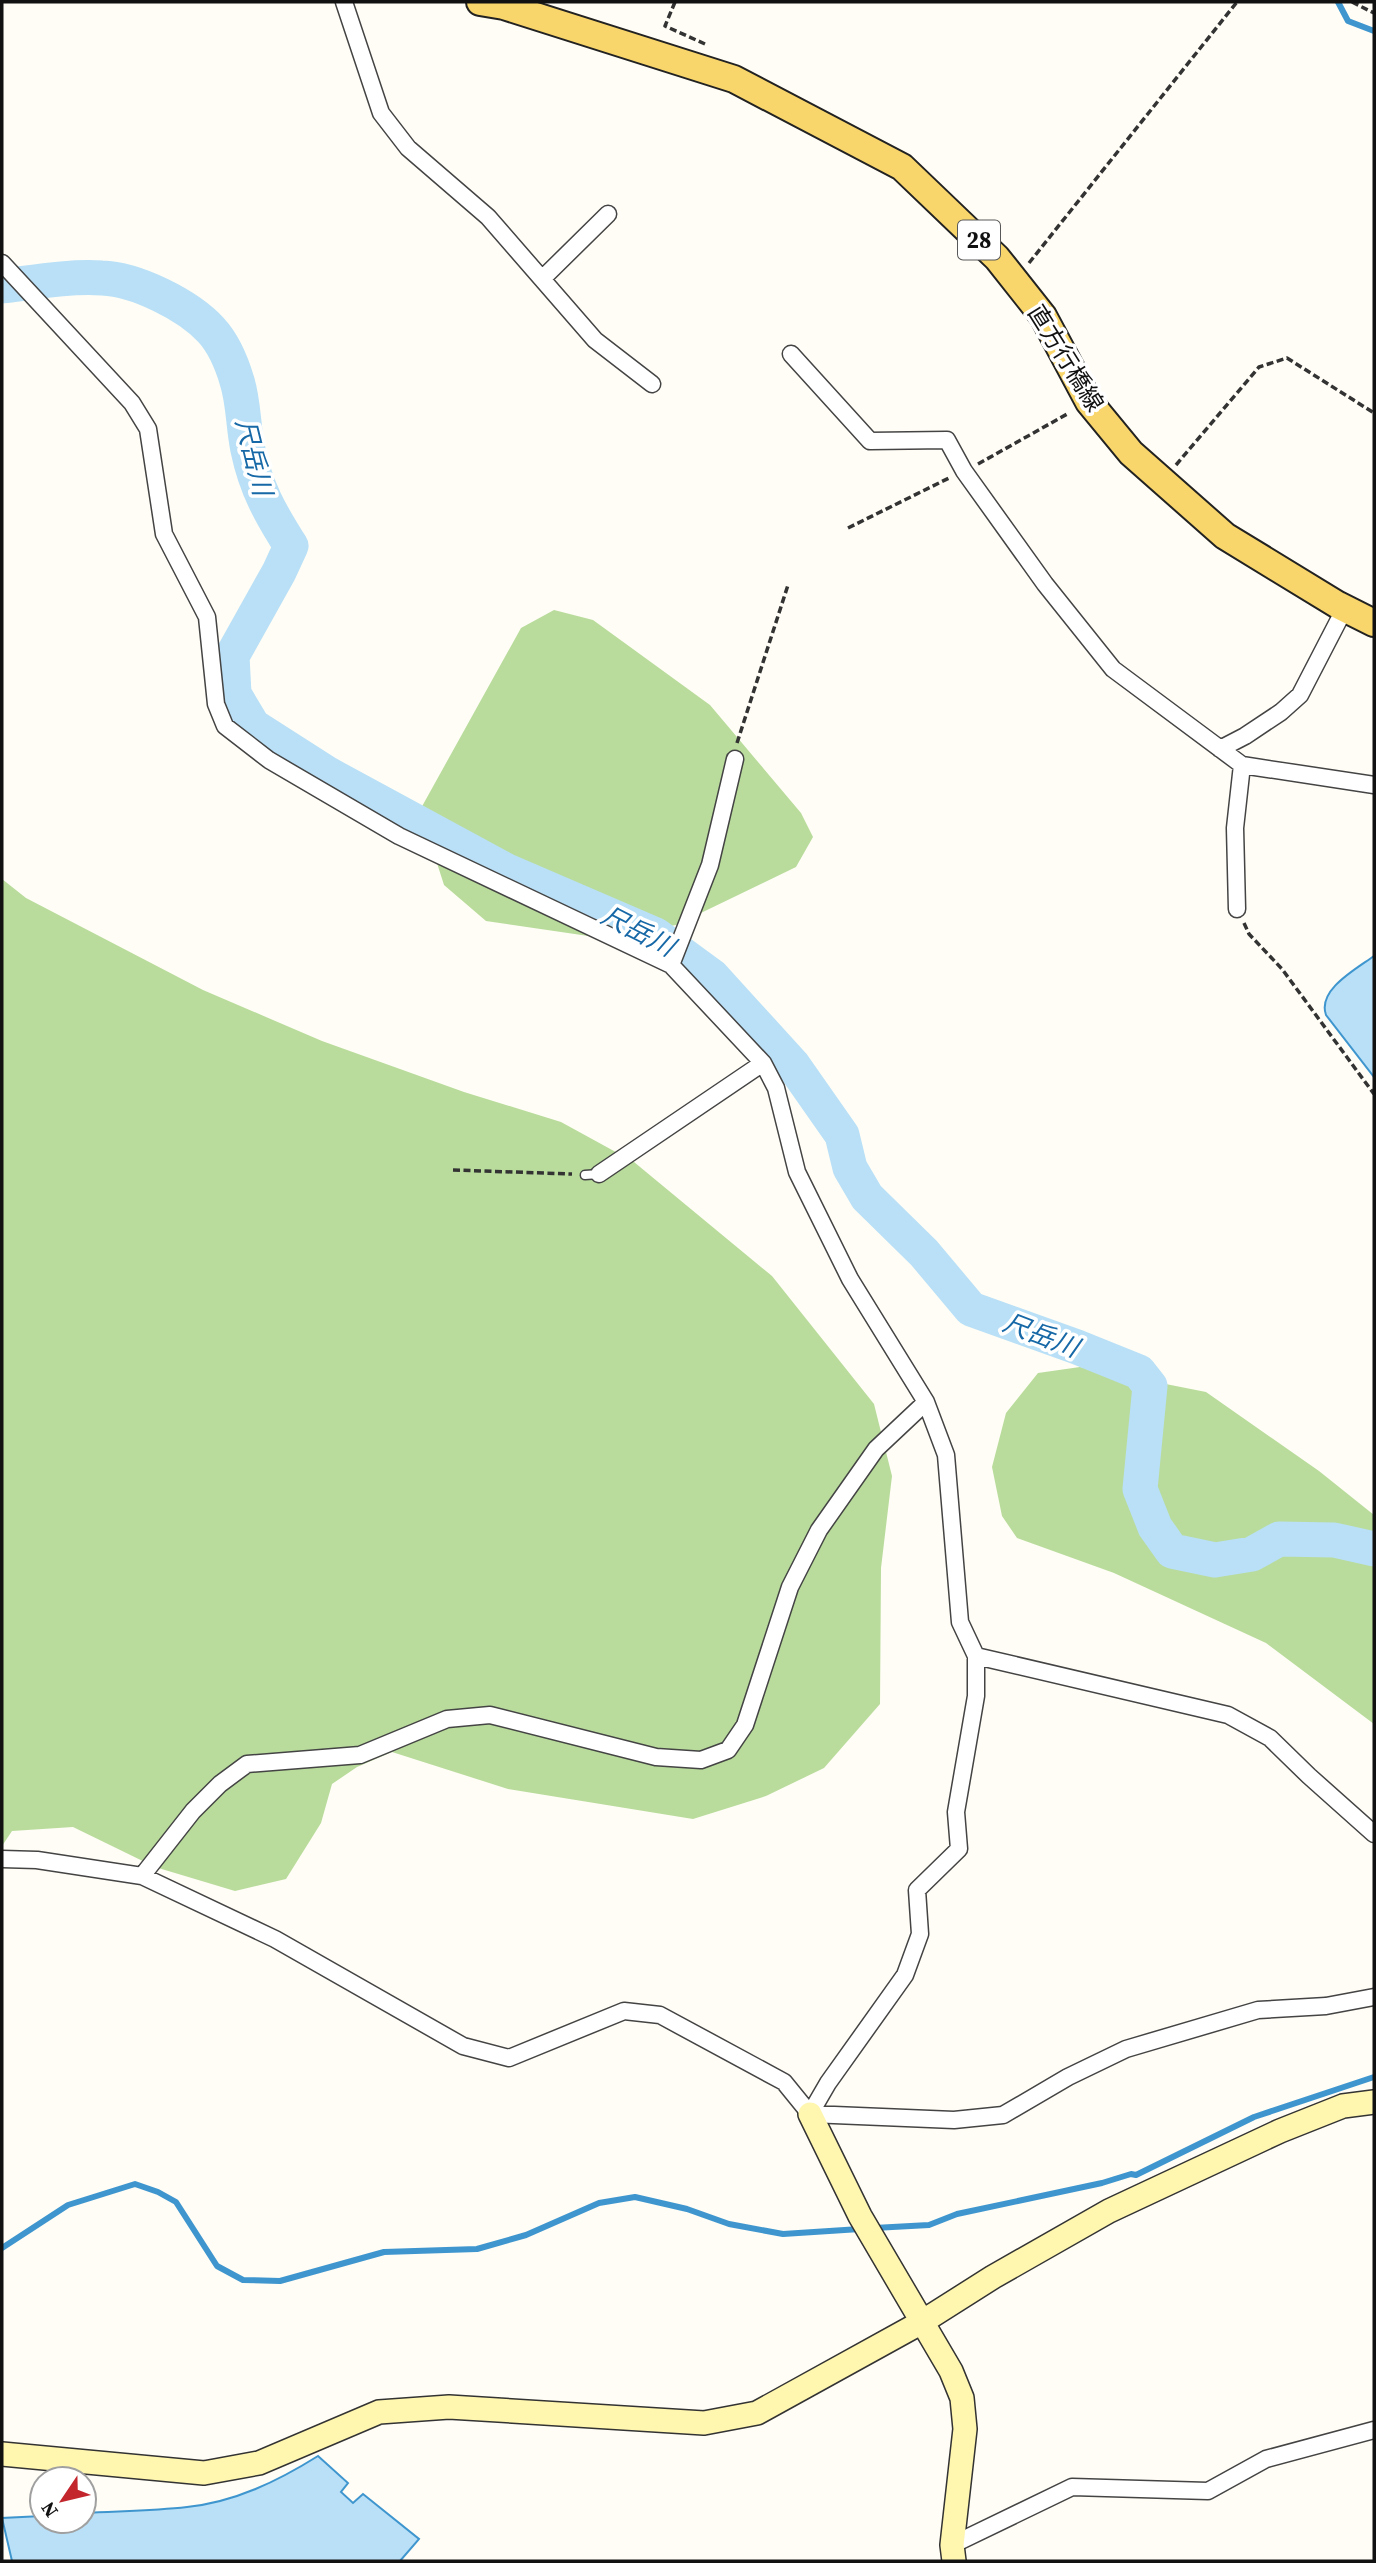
<svg xmlns="http://www.w3.org/2000/svg" width="1376" height="2563" font-family="'Source Serif 4','Noto Sans JP',serif">
<style>
.forest{fill:#b9dc9c}
.water{fill:#b9e0f7;stroke:#3f96cf;stroke-width:2}
.lines{fill:none;stroke-linecap:round;stroke-linejoin:round}
.stream{stroke:#3f96cf;stroke-width:6}
.river{stroke:#b9e0f7;stroke-width:35}
.lane-casing{stroke:#444;stroke-width:11}
.street-casing{stroke:#444;stroke-width:19}
.secondary-casing{stroke:#333;stroke-width:26}
.primary-casing{stroke:#222;stroke-width:30}
.path{stroke:#333;stroke-width:3.5;stroke-dasharray:7 3.5;stroke-linecap:butt}
.lane{stroke:#fff;stroke-width:8}
.street{stroke:#fff;stroke-width:16}
.secondary{stroke:#fff6b0;stroke-width:23}
.primary{stroke:#f9d66b;stroke-width:26}
.labels{text-anchor:middle;dominant-baseline:central;stroke-width:7;stroke-linejoin:round;paint-order:stroke}
.shield{fill:#fff;stroke:#585858;stroke-width:2}
.shield-label{font-size:23px;font-weight:bold;fill:#111}
.street-label{font-size:24px;fill:#111;stroke:#fff}
.water-label{font-size:26px;font-style:italic;fill:#1768a6;stroke:#fff}
</style>
<rect width="100%" height="100%" fill="#fffdf5"/>
<path class="forest" d="M 554,610 L 593,620 L 710,705 L 801,813 L 813,837 L 796,867 L 676,925 L 602,938 L 486,921 L 444,885 L 420,810 L 521,628 Z
M 2,879 L 26,898 L 203,990 L 322,1041 L 464,1092 L 561,1122 L 634,1162 L 772,1276 L 874,1404 L 892,1476 L 881,1568 L 880,1704 L 824,1768 L 766,1796 L 693,1819 L 508,1789 L 392,1752 L 357,1767 L 332,1784 L 321,1823 L 286,1879 L 235,1891 L 155,1867 L 73,1827 L 12,1831 L 2,1846 Z
M 1080,1367 L 1206,1392 L 1319,1471 L 1374,1515 L 1374,1724 L 1266,1643 L 1114,1573 L 1017,1538 L 1002,1516 L 992,1467 L 1006,1413 L 1038,1373 Z"/>
<path class="water" d="M 1374,956 L 1374,1077 L 1326,1015 C 1317,990 1356,969 1374,956 Z
M 318,2456 L 348,2483 L 341,2492 L 353,2503 L 363,2494 L 419,2539 L 400,2561 L 12,2561 L 2,2518 L 42,2516 L 42,2521 L 84,2521 L 84,2513 C 118,2511 153,2511 187,2507 C 235,2502 278,2481 318,2456 Z"/>
<g class="lines">
<path class="stream" d="M 1338,2 L 1348,21 L 1374,31
M 874,2228 L 929,2225 L 957,2214 L 1102,2183 L 1131,2174 L 1136,2175 L 1254,2117 L 1374,2077
M 2,2248 L 68,2205 L 135,2184 L 158,2192 L 176,2202 L 217,2266 L 243,2280 L 280,2281 L 384,2252 L 477,2249 L 526,2235 L 599,2203 L 635,2197 L 687,2209 L 729,2224 L 783,2234 L 860,2229"/>
<path class="river" d="M 2,286 C 35,282 69,276 102,278 C 136,279 188,305 211,330 C 223,343 232,364 237,381 C 244,403 243,427 248,450 C 256,488 270,513 291,546 L 279,572 L 232,656 L 234,694 L 253,726 L 328,774 L 505,870 L 656,935 L 712,976 L 793,1065 L 842,1135 L 850,1168 L 867,1197 L 924,1253 L 971,1309 L 1077,1347 L 1139,1372 L 1150,1386 L 1140,1489 L 1155,1527 L 1172,1551 L 1215,1560 L 1252,1554 L 1279,1539 L 1334,1540 L 1374,1549"/>
<defs>
<path id="lane" d="M 585,1175 L 599,1174"/>
<path id="street" d="M 344,2 L 381,113 L 408,148 L 488,217 L 595,340 L 652,384
M 2,263 L 132,403 L 148,429 L 164,534 L 207,617 L 216,704 L 225,726 L 269,760 L 399,836 L 671,965 L 763,1063 L 776,1088 L 797,1172 L 850,1279 L 926,1402 L 946,1455 L 960,1622 L 976,1656 L 976,1696 L 956,1812 L 959,1849 L 917,1890 L 920,1934 L 905,1975 L 828,2083 L 810,2114
M 542,279 L 608,214
M 791,354 L 870,441 L 947,440 L 964,471 L 1045,584 L 1113,669 L 1242,765 L 1374,785
M 1220,749 L 1245,736 L 1281,712 L 1300,695 L 1345,608
M 1237,909 L 1235,828 L 1242,765
M 671,965 L 710,865 L 735,759
M 599,1174 L 763,1063
M 976,1656 L 1228,1715 L 1270,1738 L 1309,1776 L 1374,1834
M 2,1859 L 37,1860 L 142,1876 L 275,1939 L 463,2046 L 509,2058 L 624,2011 L 660,2015 L 784,2082 L 810,2114 L 954,2120 L 1003,2115 L 1068,2077 L 1126,2049 L 1258,2010 L 1326,2006 L 1374,1997
M 142,1876 L 193,1811 L 220,1784 L 247,1764 L 360,1755 L 447,1719 L 490,1715 L 656,1757 L 701,1760 L 728,1750 L 745,1725 L 790,1587 L 819,1530 L 876,1449 L 926,1402
M 952,2545 L 1072,2487 L 1208,2491 L 1266,2459 L 1374,2430"/>
<path id="secondary" d="M 810,2114 L 860,2216 L 951,2371 L 962,2398 L 965,2429 L 952,2545 L 954,2561
M 2,2454 L 204,2473 L 259,2463 L 379,2412 L 449,2407 L 704,2423 L 757,2413 L 922,2322 L 993,2277 L 1109,2211 L 1280,2131 L 1343,2106 L 1374,2102"/>
<path id="primary" d="M 480,2 L 504,6 L 734,79 L 902,167 L 997,258 L 1043,316 L 1089,402 L 1131,453 L 1225,536 L 1338,605 L 1374,623"/>
</defs>
<use href="#lane" class="lane-casing"/>
<use href="#street" class="street-casing"/>
<use href="#secondary" class="secondary-casing"/>
<use href="#primary" class="primary-casing"/>
<path class="path" d="M 675,2 L 665,26 L 705,44
M 1352,2 L 1374,13
M 1029,263 L 1237,2
M 978,464 L 1069,413
M 1176,465 L 1259,367 L 1287,358 L 1374,413
M 848,528 L 949,478
M 737,743 L 788,585
M 1244,923 L 1249,934 L 1282,969 L 1374,1094
M 453,1170 L 572,1174"/>
<use href="#lane" class="lane"/>
<use href="#street" class="street"/>
<use href="#secondary" class="secondary"/>
<use href="#primary" class="primary"/>
</g>
<g class="labels">
<rect class="shield" x="958" y="220.5" width="42" height="39" rx="5"/>
<g class="shield-label">
<text x="979" y="240">28</text>
</g>
<g class="street-label">
<text transform="translate(1066 358) rotate(58)">直方行橋線</text>
</g>
<g class="water-label">
<text transform="translate(254 457) rotate(76)">尺岳川</text>
<text transform="translate(638 931) rotate(27)">尺岳川</text>
<text transform="translate(1041 1335) rotate(21)">尺岳川</text>
</g>
</g>
<rect width="1376" height="2563" fill="none" stroke="#111111" stroke-width="7"/>
<g transform="translate(63 2500) rotate(235)"><circle r="33" fill="#ffffff" stroke="#a0a0a0" stroke-width="2"/>
<path d="M0-5L12 26L0 18L-12 26Z" fill="#c4262e"/>
<text y="-10" font-size="19" font-weight="bold" text-anchor="middle" fill="#111111">N</text>
</g>
</svg>
